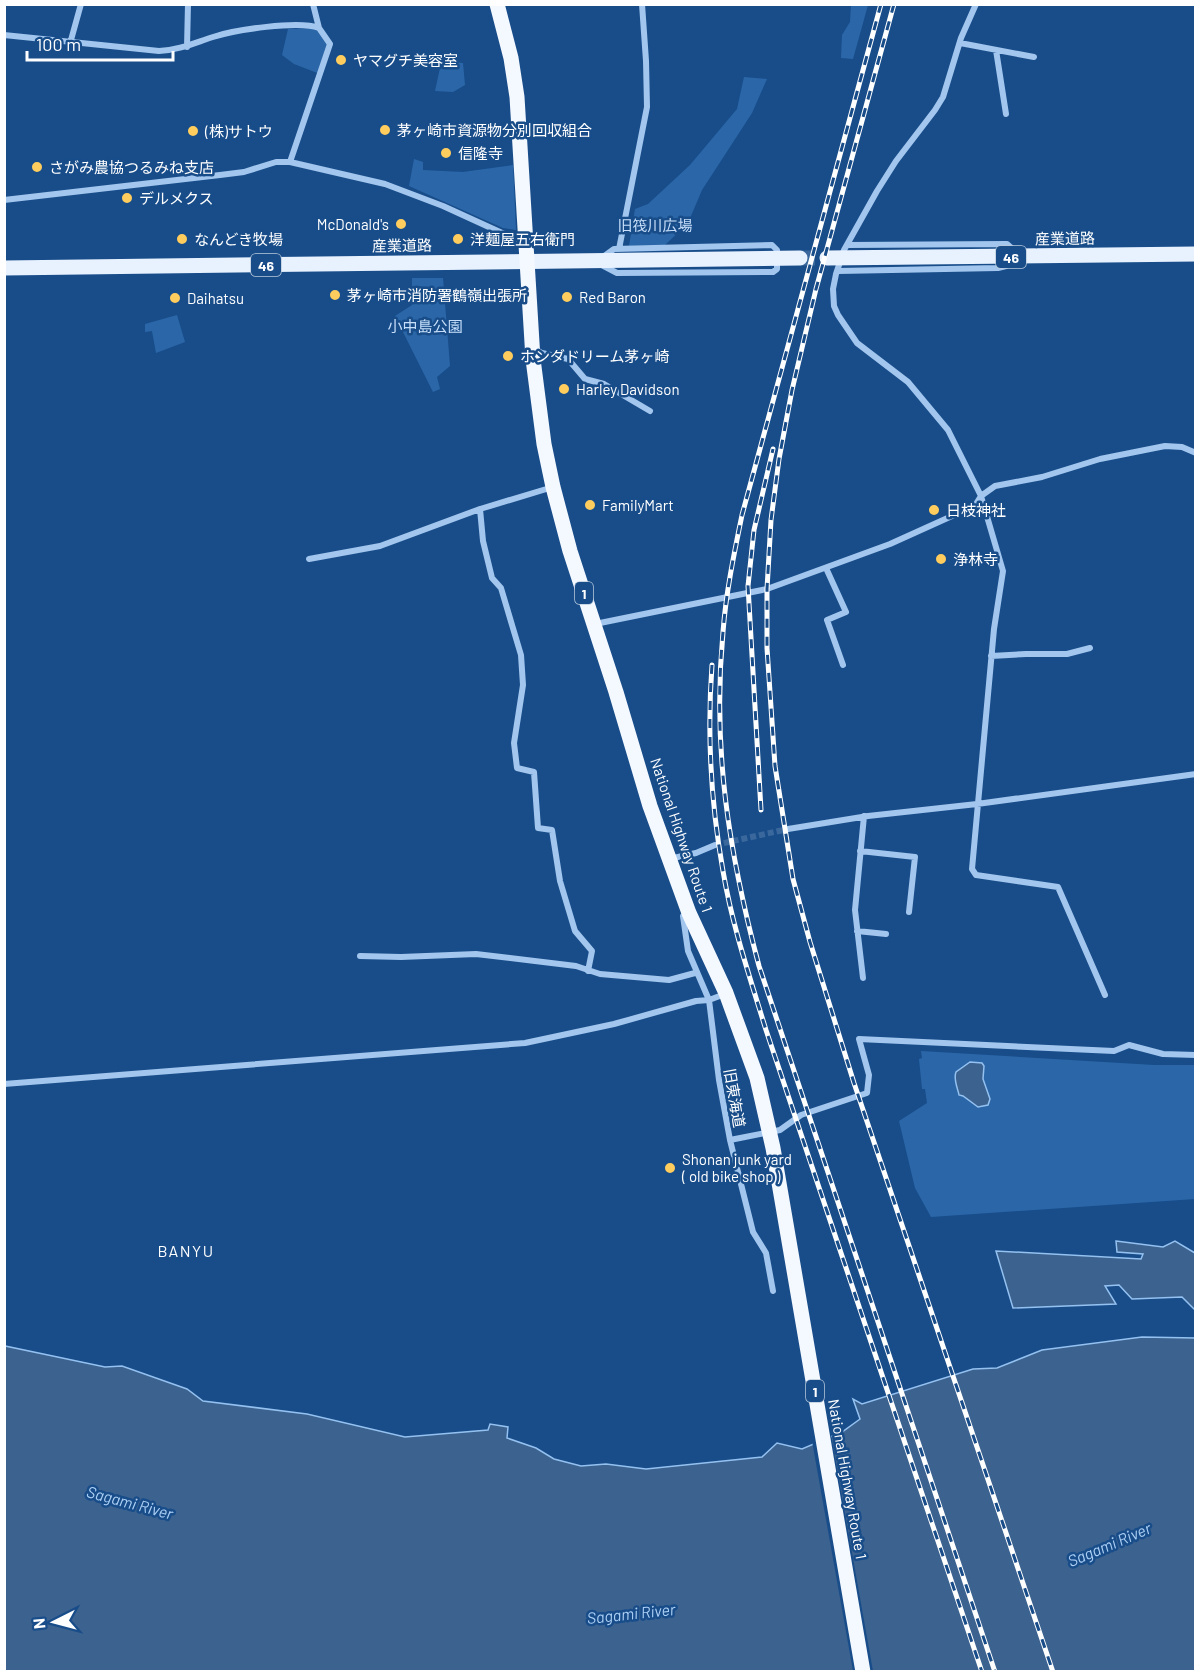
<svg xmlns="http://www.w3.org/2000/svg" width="1200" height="1676" font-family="Barlow,'Noto Sans JP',sans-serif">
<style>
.green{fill:#2b67a8}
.water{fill:#3c628f;stroke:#94c1f0;stroke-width:1.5}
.pier{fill:#184d8a}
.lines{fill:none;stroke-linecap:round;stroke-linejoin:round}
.minor-tunnel{stroke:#3b689c;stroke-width:6;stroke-dasharray:6 3;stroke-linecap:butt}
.primary-tunnel{stroke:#3b689c;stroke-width:15;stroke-dasharray:15 8;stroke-linecap:butt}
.minor{stroke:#a2c6ee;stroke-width:6}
.primary{stroke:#e8f2ff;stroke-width:15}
.trunk{stroke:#f4f8ff;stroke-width:15}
.rail-casing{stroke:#fff;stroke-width:5}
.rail{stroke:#184d8a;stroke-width:3;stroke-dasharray:9;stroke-linecap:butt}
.poi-dot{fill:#ffcd5e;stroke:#184d8a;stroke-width:2}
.labels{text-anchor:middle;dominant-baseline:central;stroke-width:5;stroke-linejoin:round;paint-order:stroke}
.shield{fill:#184d8a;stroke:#bacadc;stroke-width:1.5}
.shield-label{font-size:14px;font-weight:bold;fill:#fff}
.poi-label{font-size:15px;fill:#fff;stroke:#184d8a;text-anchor:start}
.park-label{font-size:15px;fill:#c7dffa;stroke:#184d8a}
.street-label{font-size:15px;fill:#fff;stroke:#184d8a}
.neighbourhood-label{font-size:16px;letter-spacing:1.5px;fill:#fff;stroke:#184d8a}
.water-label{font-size:16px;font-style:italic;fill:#add0f5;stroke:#184d8a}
</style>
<rect width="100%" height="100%" fill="#184d8a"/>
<path class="green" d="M 851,5 L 868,5 L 853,59 L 841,58 L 842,35 L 850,22 Z
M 319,28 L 330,44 L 320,74 L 294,64 L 282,55 L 288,29 Z
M 436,61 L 463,63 L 465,85 L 453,92 L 435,91 L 440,68 L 434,67 Z
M 744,77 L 767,79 L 752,113 L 702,190 L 688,223 L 665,245 L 629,246 L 635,209 L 648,204 L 690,165 L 737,109 Z
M 414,159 L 423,162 L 423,170 L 463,172 L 513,165 L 516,230 L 503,228 L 409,186 Z
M 412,278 L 443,278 L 450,366 L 437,377 L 440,389 L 433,392 L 395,316 L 412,305 Z
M 177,315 L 185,342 L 156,353 L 152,331 L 145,332 L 145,324 Z
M 921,1051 L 1154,1065 L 1195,1065 L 1195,1199 L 931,1217 L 915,1188 L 899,1121 L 927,1103 L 925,1089 L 922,1089 L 919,1059 L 922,1058 Z"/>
<path class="water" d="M 970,1062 L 982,1063 L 984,1066 L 983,1079 L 990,1099 L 988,1105 L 978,1107 L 963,1096 L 959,1095 C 958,1089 953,1079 956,1072 Z
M 1116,1241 L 1163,1247 L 1175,1241 L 1195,1253 L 1195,1310 L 1182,1297 L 1132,1299 L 1119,1285 L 1105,1286 L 1116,1304 L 1013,1308 L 996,1251 L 1141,1259 L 1143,1254 L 1117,1252 Z
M 1142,1337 L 1195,1338 L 1195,1671 L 5,1672 L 5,1346 L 105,1367 L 122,1366 L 187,1389 L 203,1401 L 307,1414 L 405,1437 L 488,1430 L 490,1424 L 508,1427 L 507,1438 L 536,1448 L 554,1459 L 581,1466 L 606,1464 L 646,1469 L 762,1457 L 777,1443 L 802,1449 L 842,1432 L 860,1419 L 853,1399 L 862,1404 L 973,1369 L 997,1368 L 1042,1350 Z"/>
<path class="pier" d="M 831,1434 L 873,1671 L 853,1671 L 812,1441 Z"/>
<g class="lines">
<path class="minor-tunnel" d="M 715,845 L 788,829"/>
<path class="primary-tunnel" d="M 800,258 L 827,258"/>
<path class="minor" d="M 976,4 L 961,38 L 943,97 L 935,110 L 896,161 L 877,191 L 844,250 L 836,274 L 833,289 L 834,306 L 838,315 L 857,343 L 908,382 L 948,430 L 981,496 L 1003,571 L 994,629 L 972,869 L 976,875 L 1058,887 L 1105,995
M 4,35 L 159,51 C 179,50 194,43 213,37 C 234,30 299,20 319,28
M 71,40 L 81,4
M 960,43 L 1034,57
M 187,47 L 188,4
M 996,50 L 1006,114
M 290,162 L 330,44 L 319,28 L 313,4
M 4,200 L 220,175 L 244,172 L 276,162 L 290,162 L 385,184 L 443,206 L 524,243
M 772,245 L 777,250 L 777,269 L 773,272 L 617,273 L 596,262 L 614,249 Z
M 847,245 L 1007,244 L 1017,253
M 619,249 L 647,107 L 646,61 L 642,4
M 838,271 L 998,268 L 1006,266 L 1016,259
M 533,348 L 542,353 L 568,359 L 585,379 L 604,384 L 650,411
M 480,509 L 483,541 L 492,578 L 501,588 L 521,655 L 523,685 L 514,743 L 517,768 L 534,772 L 538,828 L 552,830 L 560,881 L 575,931 L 592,951 L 588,971
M 309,559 L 380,546 L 480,509 L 553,487
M 826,568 L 846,612 L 827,620 L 843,665
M 595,624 L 767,589 L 890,544 L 952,516 L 976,504 L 981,496 L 995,486 L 1042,477 L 1100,459 L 1165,446 L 1182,447 L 1196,453
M 991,656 L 1026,654 L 1067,654 L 1090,648
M 788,829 L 868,816 L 977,804 L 1196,774
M 860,851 L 915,857 L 909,912
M 669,859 L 696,853 L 715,845
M 688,913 L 683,916 L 688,951 L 709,1000 L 719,1080 L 730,1140 L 753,1232 L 766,1253 L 773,1291
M 857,931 L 886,934
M 360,956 L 401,957 L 476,954 L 576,966 L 600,974 L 669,980 L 695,973
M 863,978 L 855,910 L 864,816
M 4,1084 L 525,1043 L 614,1024 L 696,1001 L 709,1000 L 725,994
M 730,1140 L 780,1130 L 801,1115 L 867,1093 L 869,1075 L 859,1039 L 1114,1051 L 1129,1045 L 1163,1054 L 1196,1055"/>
<path class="primary" d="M 827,258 L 1196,254
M 4,268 L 800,258"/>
<path class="trunk" d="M 497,4 L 511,58 L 517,97 L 533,359 L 544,444 L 553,487 L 570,551 L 616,692 L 650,806 L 689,913 L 726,993 L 757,1078 L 773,1148 L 863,1672"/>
<defs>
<path id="rail" d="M 881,4 L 742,515 C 734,554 726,592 723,632 C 712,749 729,853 759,966 L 995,1672
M 894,4 L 816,289 L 792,390 L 779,459 L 771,520 L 767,589 L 767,648 L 775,766 L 793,879 L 810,942 L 854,1083 L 1053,1672
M 712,665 C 707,733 711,804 723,871 C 732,925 750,978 766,1030 L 982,1672
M 761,810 L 748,586 L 754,530 L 773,449"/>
</defs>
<use href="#rail" class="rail-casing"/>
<use href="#rail" class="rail"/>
</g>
<g class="poi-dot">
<circle cx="341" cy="60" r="6"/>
<circle cx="385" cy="130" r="6"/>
<circle cx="193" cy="131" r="6"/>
<circle cx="446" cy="153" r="6"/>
<circle cx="37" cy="167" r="6"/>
<circle cx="127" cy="198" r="6"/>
<circle cx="401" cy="224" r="6"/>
<circle cx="182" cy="239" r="6"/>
<circle cx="458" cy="239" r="6"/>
<circle cx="335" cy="295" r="6"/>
<circle cx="567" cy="297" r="6"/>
<circle cx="175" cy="298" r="6"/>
<circle cx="508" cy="356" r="6"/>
<circle cx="564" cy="389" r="6"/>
<circle cx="590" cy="505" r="6"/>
<circle cx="934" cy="510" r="6"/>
<circle cx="941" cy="559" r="6"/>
<circle cx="670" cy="1168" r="6"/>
</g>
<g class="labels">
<g class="shield">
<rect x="996" y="246" width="30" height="22" rx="4.5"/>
<rect x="251" y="254" width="30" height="22" rx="4.5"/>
<rect x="575" y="582" width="18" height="22" rx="4.5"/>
<rect x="806" y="1380" width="18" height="22" rx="4.5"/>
</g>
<g class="shield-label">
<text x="1011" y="257">46</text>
<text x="266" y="265">46</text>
<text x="584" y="593">1</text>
<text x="815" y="1391">1</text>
</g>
<g class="poi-label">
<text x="353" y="60">ヤマグチ美容室</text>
<text x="397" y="130">茅ヶ崎市資源物分別回収組合</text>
<text x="205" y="131">(株)サトウ</text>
<text x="458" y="153">信隆寺</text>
<text x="49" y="167">さがみ農協つるみね支店</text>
<text x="139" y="198">デルメクス</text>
<text x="389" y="224" text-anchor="end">McDonald's</text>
<text x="194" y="239">なんどき牧場</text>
<text x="470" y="239">洋麺屋五右衛門</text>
<text x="347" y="295">茅ヶ崎市消防署鶴嶺出張所</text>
<text x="579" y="297">Red Baron</text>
<text x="187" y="298">Daihatsu</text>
<text x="520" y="356">ホンダドリーム茅ヶ崎</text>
<text x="576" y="389">Harley Davidson</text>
<text x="602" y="505">FamilyMart</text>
<text x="946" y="510">日枝神社</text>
<text x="953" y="559">浄林寺</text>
<text x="682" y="1159">Shonan junk yard<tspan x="682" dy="17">( old bike shop )</tspan></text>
</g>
<g class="park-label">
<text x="655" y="225">旧筏川広場</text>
<text x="425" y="326">小中島公園</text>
</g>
<g class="street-label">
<text transform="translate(1065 238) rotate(-1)">産業道路</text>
<text transform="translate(402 245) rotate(-1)">産業道路</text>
<text transform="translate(682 835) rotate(71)">National Highway Route 1</text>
<text transform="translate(735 1098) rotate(80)">旧東海道</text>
<text transform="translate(848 1479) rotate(80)">National Highway Route 1</text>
</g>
<g class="neighbourhood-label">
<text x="186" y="1250">BANYU</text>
</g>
<g class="water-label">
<text transform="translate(130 1502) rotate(15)">Sagami River</text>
<text transform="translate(1109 1544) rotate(-23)">Sagami River</text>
<text transform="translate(631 1613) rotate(-6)">Sagami River</text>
</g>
</g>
<rect width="1200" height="1676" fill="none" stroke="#ffffff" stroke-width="12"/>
<g transform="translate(54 1622) rotate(264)" stroke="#184d8a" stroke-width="4.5" paint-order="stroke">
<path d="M0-4.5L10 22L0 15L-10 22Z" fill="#ffffff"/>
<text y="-9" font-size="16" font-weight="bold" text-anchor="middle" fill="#ffffff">N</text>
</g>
<path d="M27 51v9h146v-9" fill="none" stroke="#ffffff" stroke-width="3"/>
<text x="36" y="51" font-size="18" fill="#ffffff" stroke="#184d8a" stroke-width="4.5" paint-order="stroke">100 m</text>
</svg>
